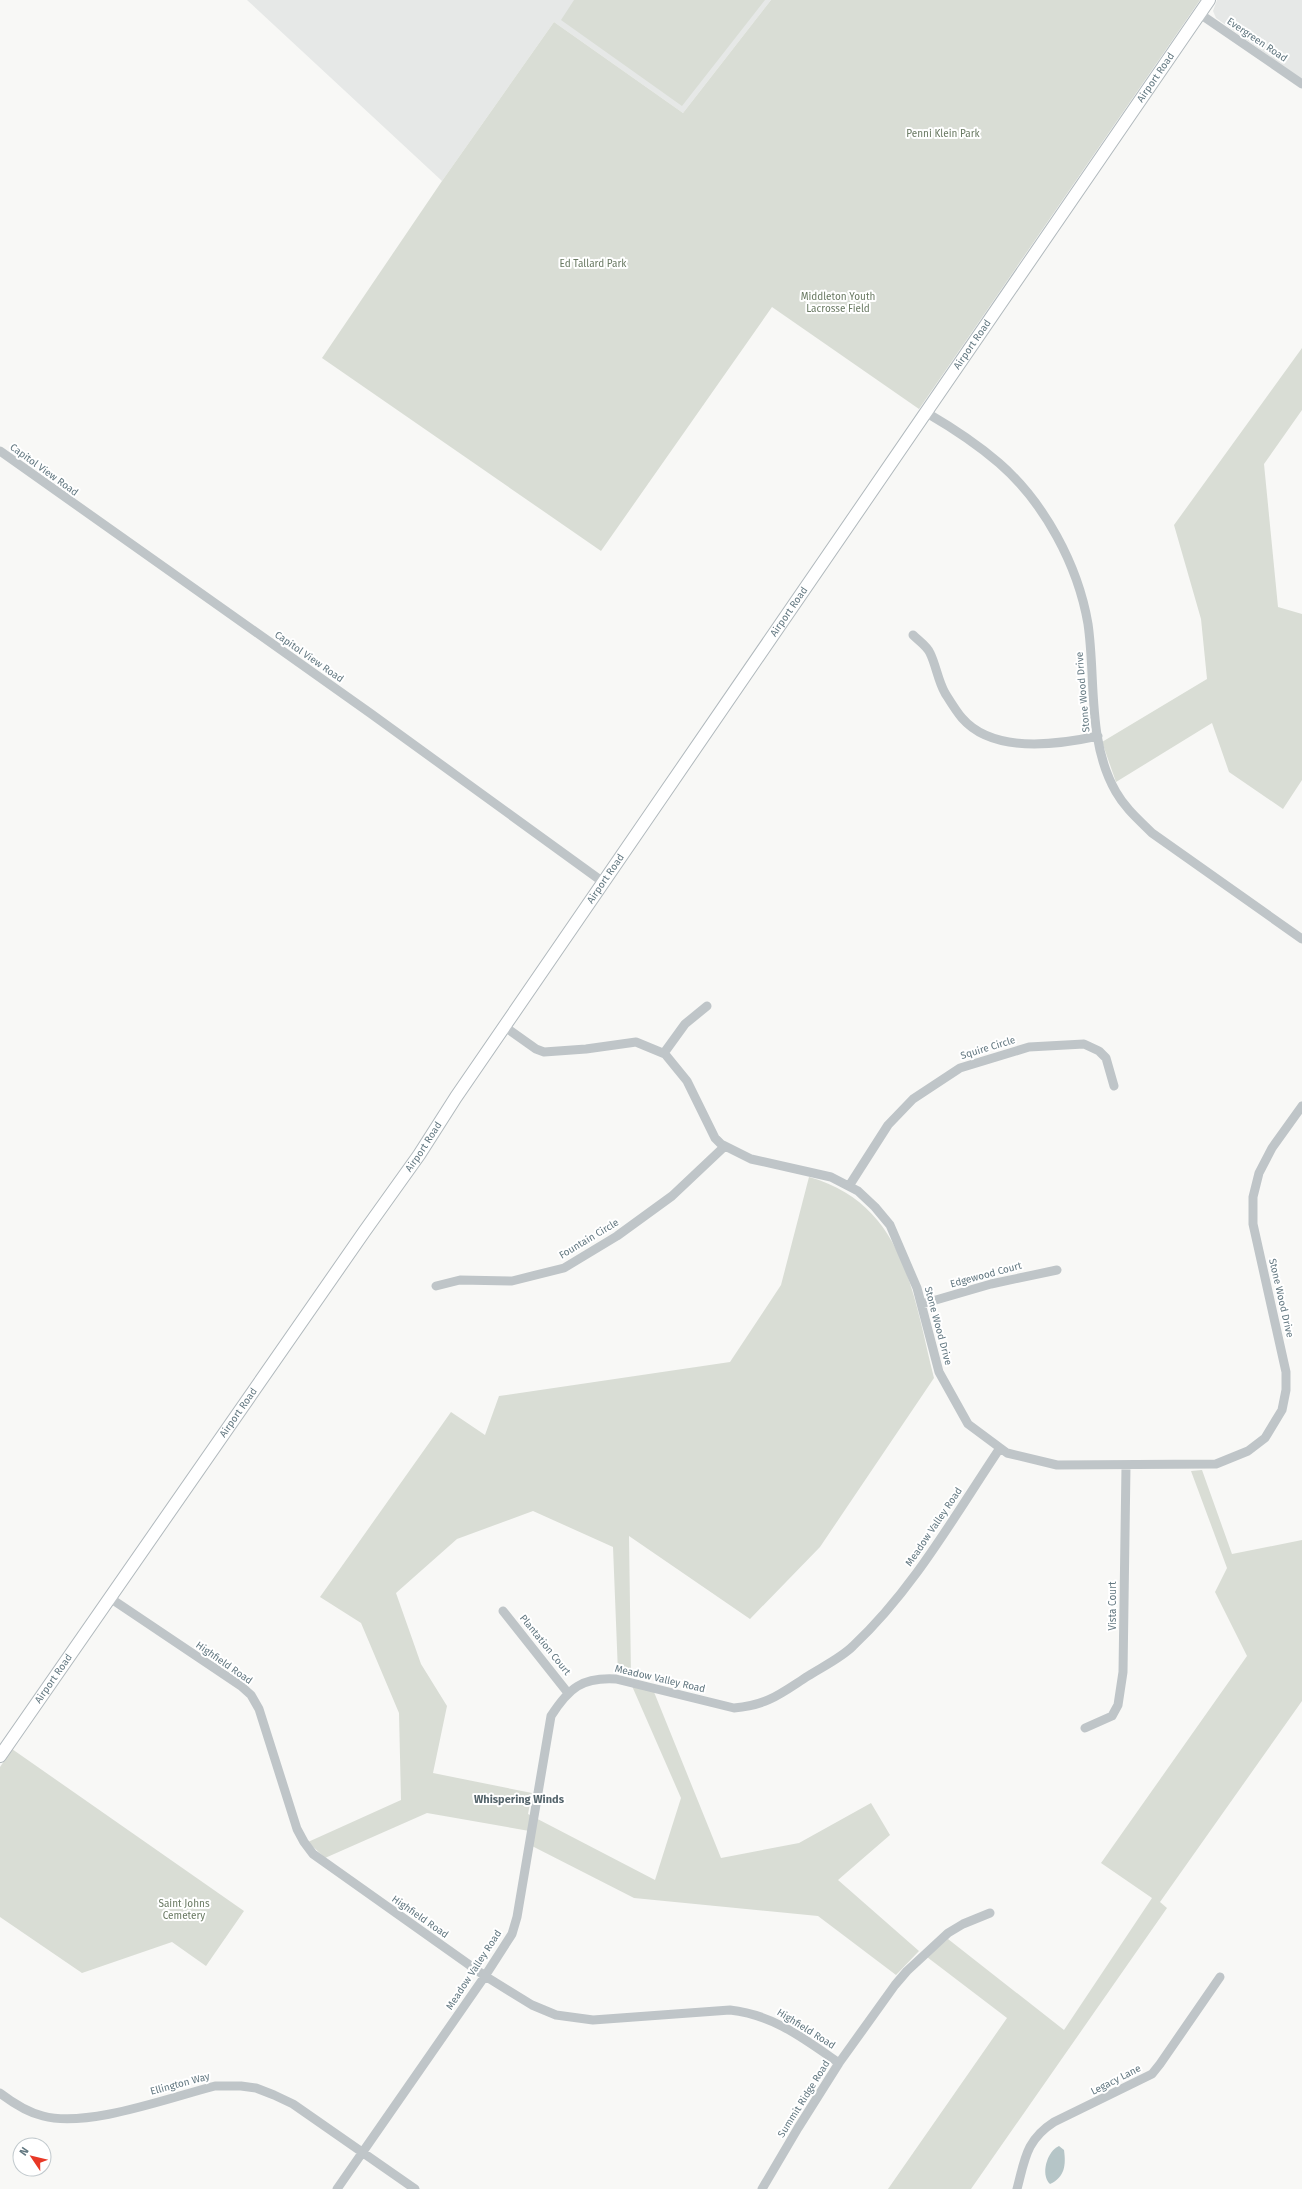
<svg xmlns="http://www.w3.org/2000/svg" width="1302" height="2189" font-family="'Fira Sans',sans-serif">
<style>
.built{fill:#e6e8e7}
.green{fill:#d9ddd5}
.water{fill:#b5c5c7}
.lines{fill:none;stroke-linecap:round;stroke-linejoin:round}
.secondary-casing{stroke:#b1b9bd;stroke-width:14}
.street{stroke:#bfc5c8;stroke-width:9}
.secondary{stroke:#fff;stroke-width:12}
.labels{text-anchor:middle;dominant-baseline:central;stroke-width:4;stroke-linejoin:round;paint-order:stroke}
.street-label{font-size:10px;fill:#637881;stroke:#fff}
.park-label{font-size:10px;fill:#697962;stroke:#fff}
.neighbourhood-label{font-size:11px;font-weight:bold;fill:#55656c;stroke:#fff}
</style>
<rect width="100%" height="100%" fill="#f8f8f6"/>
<path class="built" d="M 247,0 L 771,0 L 683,113 L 554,22 L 442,181 Z
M 1217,0 L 1302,0 L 1302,80 L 1216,18 L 1213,11 Z"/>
<path class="green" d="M 574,0 L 765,0 L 682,106 L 561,20 Z
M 771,0 L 1200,0 L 919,409 L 772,307 L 601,551 L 322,358 L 442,181 L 554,22 L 683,113 Z
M 1302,348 L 1302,410 L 1264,464 L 1278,607 L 1302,614 L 1302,780 L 1283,809 L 1229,772 L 1212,723 L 1116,782 L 1102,742 L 1207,679 L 1201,619 L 1174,525 Z
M 809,1177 C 905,1204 913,1295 934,1378 L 820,1547 L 750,1619 L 629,1536 L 631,1677 L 618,1673 L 613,1547 L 533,1511 L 457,1539 L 396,1593 L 421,1664 L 447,1706 L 433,1773 L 532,1793 L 528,1814 L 655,1880 L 681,1798 L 632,1686 L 654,1692 L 721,1858 L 799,1843 L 871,1803 L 890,1835 L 838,1880 L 919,1951 L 896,1975 L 818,1916 L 634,1898 L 532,1846 L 535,1832 L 427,1813 L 325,1858 L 308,1842 L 401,1800 L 399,1713 L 361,1623 L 320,1597 L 451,1412 L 485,1435 L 499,1396 L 730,1362 L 781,1285 Z
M 1202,1470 L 1232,1554 L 1302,1540 L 1302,1701 L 1160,1902 L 1167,1908 L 971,2189 L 888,2189 L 1007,2018 L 927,1957 L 948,1939 L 1064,2030 L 1152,1898 L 1101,1863 L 1247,1656 L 1215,1592 L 1227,1568 L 1191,1471 Z
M 12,1749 L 244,1911 L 206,1966 L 172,1942 L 82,1973 L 0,1917 L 0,1767 Z"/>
<path class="water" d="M 1059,2146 L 1064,2150 C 1066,2165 1065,2177 1050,2184 C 1040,2175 1047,2151 1059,2146 Z"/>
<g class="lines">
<defs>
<g id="secondary">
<path id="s1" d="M 0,1756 L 364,1232 L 419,1155 L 456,1097 L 666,791 L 1209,0"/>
</g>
</defs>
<use href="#secondary" class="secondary-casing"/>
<path class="street" d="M 1200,14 L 1302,84
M 927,413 C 951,427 977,444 999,463 C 1044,502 1078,565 1088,624 C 1096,679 1087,742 1116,792 C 1125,808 1139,820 1152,833 L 1302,939
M 0,451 L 370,713 L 603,882
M 913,635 C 919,641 927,646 930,653 C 936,665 938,681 945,693 C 950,701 956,711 962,718 C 993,754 1057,745 1098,736
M 505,1027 L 536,1049 L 544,1052 L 586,1049 L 636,1042 L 665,1054 L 687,1081 L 715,1138 L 721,1144 L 751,1159 L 831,1177 L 858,1191 L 875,1207 L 890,1225 L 917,1288 L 939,1372 L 968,1424 L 1007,1453 L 1057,1465 L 1216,1464 L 1248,1451 L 1265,1438 L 1282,1410 L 1286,1390 L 1286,1372 L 1253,1224 L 1253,1197 L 1259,1173 L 1272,1148 L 1302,1106
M 664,1053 L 685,1024 L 707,1006
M 849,1186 L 888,1125 L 913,1099 L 960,1068 L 1029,1047 L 1084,1044 L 1099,1051 L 1106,1058 L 1114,1086
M 436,1286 L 460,1280 L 512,1281 L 564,1268 L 617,1236 L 672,1196 L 725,1146
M 922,1304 L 991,1284 L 1057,1270
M 110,1598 L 241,1686 L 251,1695 L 259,1709 L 297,1829 L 304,1842 L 313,1854 L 485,1976 L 532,2005 L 556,2015 L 593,2020 L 730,2010 C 774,2015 803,2038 839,2063
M 503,1611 L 568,1693
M 1085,1728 L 1112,1716 L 1118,1705 L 1123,1672 L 1126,1466
M 0,2093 C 13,2103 27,2112 43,2116 C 88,2128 168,2098 215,2086 L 241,2086 L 256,2088 L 274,2095 L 293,2104 L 415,2189
M 337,2189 L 485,1976 L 512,1934 L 517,1917 L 551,1716 C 569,1688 582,1677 616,1679 L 734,1708 C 768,1705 780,1694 808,1676 C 822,1667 841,1658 853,1646 C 913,1590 955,1515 1000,1448
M 762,2189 L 798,2128 L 839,2063 L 895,1985 L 907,1971 L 948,1933 L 963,1924 L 990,1913
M 1017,2189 C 1025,2159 1026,2140 1054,2122 L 1152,2074 L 1160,2064 L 1220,1977"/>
<use href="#secondary" class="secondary"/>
</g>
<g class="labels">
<g class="street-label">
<text transform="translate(1257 40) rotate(34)">Evergreen Road</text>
<text stroke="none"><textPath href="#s1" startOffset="2038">Airport Road</textPath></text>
<text stroke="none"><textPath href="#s1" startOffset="1714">Airport Road</textPath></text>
<text transform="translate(44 470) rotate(36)">Capitol View Road</text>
<text stroke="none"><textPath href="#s1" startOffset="1390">Airport Road</textPath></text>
<text transform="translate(309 657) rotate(35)">Capitol View Road</text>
<text transform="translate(1083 692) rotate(-95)">Stone Wood Drive</text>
<text stroke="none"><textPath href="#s1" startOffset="1066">Airport Road</textPath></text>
<text transform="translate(988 1048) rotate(-17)">Squire Circle</text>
<text stroke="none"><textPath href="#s1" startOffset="742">Airport Road</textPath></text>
<text transform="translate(589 1239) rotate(-31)">Fountain Circle</text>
<text transform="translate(986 1275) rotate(-15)">Edgewood Court</text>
<text transform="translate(1281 1298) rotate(77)">Stone Wood Drive</text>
<text transform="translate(938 1326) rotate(75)">Stone Wood Drive</text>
<text stroke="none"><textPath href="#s1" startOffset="418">Airport Road</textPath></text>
<text transform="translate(934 1527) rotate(-56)">Meadow Valley Road</text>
<text transform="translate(1113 1606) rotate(-90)">Vista Court</text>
<text transform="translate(545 1645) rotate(51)">Plantation Court</text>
<text transform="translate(224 1663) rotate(35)">Highfield Road</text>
<text stroke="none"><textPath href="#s1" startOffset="94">Airport Road</textPath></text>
<text transform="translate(660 1679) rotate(13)">Meadow Valley Road</text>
<text transform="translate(420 1917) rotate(35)">Highfield Road</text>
<text transform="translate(474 1970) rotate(-57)">Meadow Valley Road</text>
<text transform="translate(806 2029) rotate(32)">Highfield Road</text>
<text transform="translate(1116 2080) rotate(-27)">Legacy Lane</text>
<text transform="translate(180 2084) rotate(-15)">Ellington Way</text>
<text transform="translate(804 2099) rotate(-58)">Summit Ridge Road</text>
</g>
<g class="park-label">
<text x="943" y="134">Penni Klein Park</text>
<text x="593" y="264">Ed Tallard Park</text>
<text x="838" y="297">Middleton Youth<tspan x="838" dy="12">Lacrosse Field</tspan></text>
<text x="184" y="1904">Saint Johns<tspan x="184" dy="12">Cemetery</tspan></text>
</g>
<g class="neighbourhood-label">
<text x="519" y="1799">Whispering Winds</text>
</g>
</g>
<g transform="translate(32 2157) rotate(305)"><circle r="19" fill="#ffffff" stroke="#c1c9cd"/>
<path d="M0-3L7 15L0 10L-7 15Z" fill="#e83826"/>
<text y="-6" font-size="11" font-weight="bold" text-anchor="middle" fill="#637881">N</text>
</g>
</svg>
